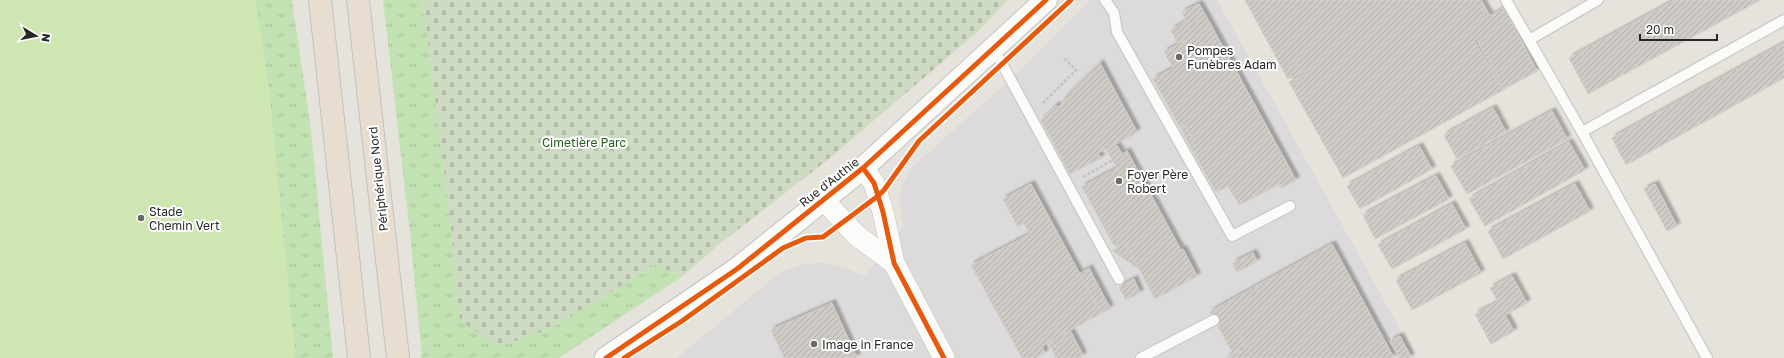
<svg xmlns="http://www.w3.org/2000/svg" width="1784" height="358" font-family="'Golos Text',sans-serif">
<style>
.industrial{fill:#dcdadb}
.grass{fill:url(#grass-tufts)}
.cemetery{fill:url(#cemetery-stones)}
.pitch{fill:#cee6b2}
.building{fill:url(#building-hatch);stroke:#d0cec8;filter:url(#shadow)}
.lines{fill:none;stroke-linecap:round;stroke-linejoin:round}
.lane-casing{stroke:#c3c2c2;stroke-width:12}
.street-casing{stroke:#c3c2c2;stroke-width:22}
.secondary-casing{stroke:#c3c2c2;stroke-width:24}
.highway-casing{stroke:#c3c1bf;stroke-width:24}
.path{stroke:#c4c3c2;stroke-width:2.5;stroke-dasharray:3 2;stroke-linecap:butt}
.lane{stroke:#fbfbfa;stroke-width:10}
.street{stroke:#fbfbfa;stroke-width:21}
.secondary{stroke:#fbfbfa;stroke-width:22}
.highway{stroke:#e8ddd1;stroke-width:22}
.cycleway-casing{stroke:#fff;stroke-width:8}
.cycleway{stroke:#e8590c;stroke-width:5}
.poi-dot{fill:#6a6966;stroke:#fff;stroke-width:1.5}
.labels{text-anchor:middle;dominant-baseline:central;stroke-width:4;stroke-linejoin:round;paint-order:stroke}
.poi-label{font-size:12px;fill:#272727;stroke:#fff;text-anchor:start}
.park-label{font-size:12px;fill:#216119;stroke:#fff}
.street-label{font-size:12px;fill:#272727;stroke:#fff}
</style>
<defs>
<pattern id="grass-tufts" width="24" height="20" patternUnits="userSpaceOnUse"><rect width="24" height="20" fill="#c3e2b4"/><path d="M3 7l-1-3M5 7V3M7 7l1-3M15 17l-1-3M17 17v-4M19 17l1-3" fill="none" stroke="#a8c29b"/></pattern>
<pattern id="cemetery-stones" width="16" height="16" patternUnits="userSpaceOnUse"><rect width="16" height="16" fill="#cfdac3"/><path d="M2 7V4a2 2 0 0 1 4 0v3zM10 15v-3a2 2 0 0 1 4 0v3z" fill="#b2bba8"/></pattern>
<pattern id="building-hatch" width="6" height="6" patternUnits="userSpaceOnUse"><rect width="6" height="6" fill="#cfccc7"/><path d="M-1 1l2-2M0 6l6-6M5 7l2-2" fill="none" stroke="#b2afab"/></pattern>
<filter id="shadow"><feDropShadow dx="3.5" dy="-3.5" stdDeviation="1" flood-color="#0004"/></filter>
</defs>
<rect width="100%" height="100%" fill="#e6e3dc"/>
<path class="industrial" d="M 1090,0 L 1217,0 L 1416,358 L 677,358 L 777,275 L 786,270 L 803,264 L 823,263 L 845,268 L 864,276 L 903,227 L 901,218 L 900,196 L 904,181 L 913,166 L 1002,87 Z"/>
<path class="grass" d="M 255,0 L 292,0 L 311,130 L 333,358 L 295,358 L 269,90 Z
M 383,0 L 423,0 L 451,227 L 460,321 L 547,330 L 655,265 L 683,276 L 559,358 L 422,358 L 410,233 Z"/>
<path class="cemetery" d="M 423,0 L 1008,0 L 975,34 L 830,158 L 717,246 L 683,276 L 655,265 L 547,330 L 500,346 L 460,321 L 451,227 Z"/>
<path class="pitch" d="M 0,0 L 255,0 L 269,90 L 295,358 L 0,358 Z"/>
<path class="building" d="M 1245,0 L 1481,0 L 1490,16 L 1504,8 L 1537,71 L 1504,89 L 1476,39 L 1474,40 L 1503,90 L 1343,178 L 1289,82 L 1305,74 L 1303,71 L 1288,79 Z
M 1675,0 L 1760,0 L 1588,94 L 1569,58 Z
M 1199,4 L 1206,16 L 1187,26 L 1193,36 L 1178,44 L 1171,30 L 1186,21 L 1182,12 Z
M 1206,16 L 1296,180 L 1281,188 L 1279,184 L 1239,205 L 1228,186 L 1216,192 L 1188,143 L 1191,135 L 1185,124 L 1180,127 L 1153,79 L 1173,68 L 1164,52 L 1193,36 L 1187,26 Z
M 1784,43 L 1784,78 L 1626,165 L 1612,138 Z
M 1100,63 L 1137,132 L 1116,144 L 1122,154 L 1127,151 L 1181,250 L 1183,249 L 1197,276 L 1155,299 L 1124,241 L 1116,246 L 1113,244 L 1082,187 L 1117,168 L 1106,149 L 1098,153 L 1101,158 L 1070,174 L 1041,120 L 1056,105 L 1058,107 L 1065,100 L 1064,98 Z
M 1493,108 L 1506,132 L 1457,159 L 1444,135 Z
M 1552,111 L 1567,139 L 1467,194 L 1451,166 Z
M 1185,124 L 1191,135 L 1188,143 L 1180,127 Z
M 1569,142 L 1585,170 L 1485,226 L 1469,199 Z
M 1419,146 L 1432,169 L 1360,209 L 1347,186 Z
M 1436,176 L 1449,199 L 1375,239 L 1363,215 Z
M 1031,184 L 1101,313 L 1042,346 L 1045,353 L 1036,358 L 1022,358 L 971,265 L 1030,234 L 1024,223 L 1018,227 L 1003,199 Z
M 1575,184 L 1590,211 L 1503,259 L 1488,231 Z
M 1655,184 L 1677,226 L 1667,231 L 1644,189 Z
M 1452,204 L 1466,229 L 1392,269 L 1378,245 Z
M 1124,241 L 1136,264 L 1140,270 L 1113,251 L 1118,245 Z
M 1465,243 L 1481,273 L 1412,310 L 1396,280 Z
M 1332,244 L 1394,358 L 1226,358 L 1246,348 L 1222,305 Z
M 1253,253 L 1257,261 L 1237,272 L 1233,263 Z
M 1089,268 L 1110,308 L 1101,313 L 1079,274 Z
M 1512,276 L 1527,303 L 1505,315 L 1514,331 L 1491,344 L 1475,314 L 1498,302 L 1490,288 Z
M 1134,279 L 1140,293 L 1126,300 L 1119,287 Z
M 832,303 L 857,358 L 784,358 L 771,330 Z
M 1222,305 L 1246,348 L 1233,354 L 1210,312 Z
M 1070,330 L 1083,355 L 1079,358 L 1056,358 L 1048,342 Z
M 1400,336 L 1411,357 L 1409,358 L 1399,358 L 1390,341 Z"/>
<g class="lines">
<defs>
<path id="lane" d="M 1105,0 L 1114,13 L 1117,32 L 1232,236 L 1290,206
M 1506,0 L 1582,132 L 1707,358
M 1529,40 L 1598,0
M 994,49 L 1119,279
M 1582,132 L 1784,20
M 1141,358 L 1214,320"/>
<path id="street" d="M 863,168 L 874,183 L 883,212 L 894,263 L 944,358
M 823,199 L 856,235 L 894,263"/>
<path id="secondary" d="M 606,358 L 737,269 L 863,168 L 1046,0"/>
<path id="highway" d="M 320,0 L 359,358
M 358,0 L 398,358"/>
</defs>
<use href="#lane" class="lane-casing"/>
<use href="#street" class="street-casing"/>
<use href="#secondary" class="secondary-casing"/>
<use href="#highway" class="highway-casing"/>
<path class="path" d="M 1043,103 L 1076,70 L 1064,58
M 1083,177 L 1113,160"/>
<use href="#lane" class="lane"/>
<use href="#street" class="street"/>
<use href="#secondary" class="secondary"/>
<use href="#highway" class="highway"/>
<defs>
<path id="cycleway" d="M 863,168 L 874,183 L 883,212 L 894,263 L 944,358
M 606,358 L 737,269 L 863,168 L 1046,0
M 624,358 L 682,321 L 783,248 L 806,238 L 823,237 L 878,196 L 884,190 L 919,141 L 1071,0"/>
</defs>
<use href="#cycleway" class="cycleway-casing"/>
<use href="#cycleway" class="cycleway"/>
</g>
<g class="poi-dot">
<circle cx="1179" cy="57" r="4"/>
<circle cx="1119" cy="181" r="4"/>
<circle cx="141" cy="218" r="4"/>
<circle cx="814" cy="344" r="4"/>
</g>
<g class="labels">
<g class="poi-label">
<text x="1187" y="50">Pompes<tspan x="1187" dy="14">Funèbres Adam</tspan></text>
<text x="1127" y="174">Foyer Père<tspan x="1127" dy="14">Robert</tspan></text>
<text x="149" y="211">Stade<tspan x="149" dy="14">Chemin Vert</tspan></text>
<text x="822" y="344">Image in France</text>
</g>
<g class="park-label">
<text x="584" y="142">Cimetière Parc</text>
</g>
<g class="street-label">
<text transform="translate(378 179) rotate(-96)">Périphérique Nord</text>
<text transform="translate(829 182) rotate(-38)">Rue d'Authie</text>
</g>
</g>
<g transform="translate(36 36) rotate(100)" stroke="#ffffff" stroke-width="3" paint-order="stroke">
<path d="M0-3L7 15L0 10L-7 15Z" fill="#272727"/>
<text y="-6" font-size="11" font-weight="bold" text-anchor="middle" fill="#272727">N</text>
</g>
<path d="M1640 34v6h77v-6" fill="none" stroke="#272727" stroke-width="2"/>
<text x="1646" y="34" font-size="12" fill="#272727" stroke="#ffffff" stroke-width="3" paint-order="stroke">20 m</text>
</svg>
